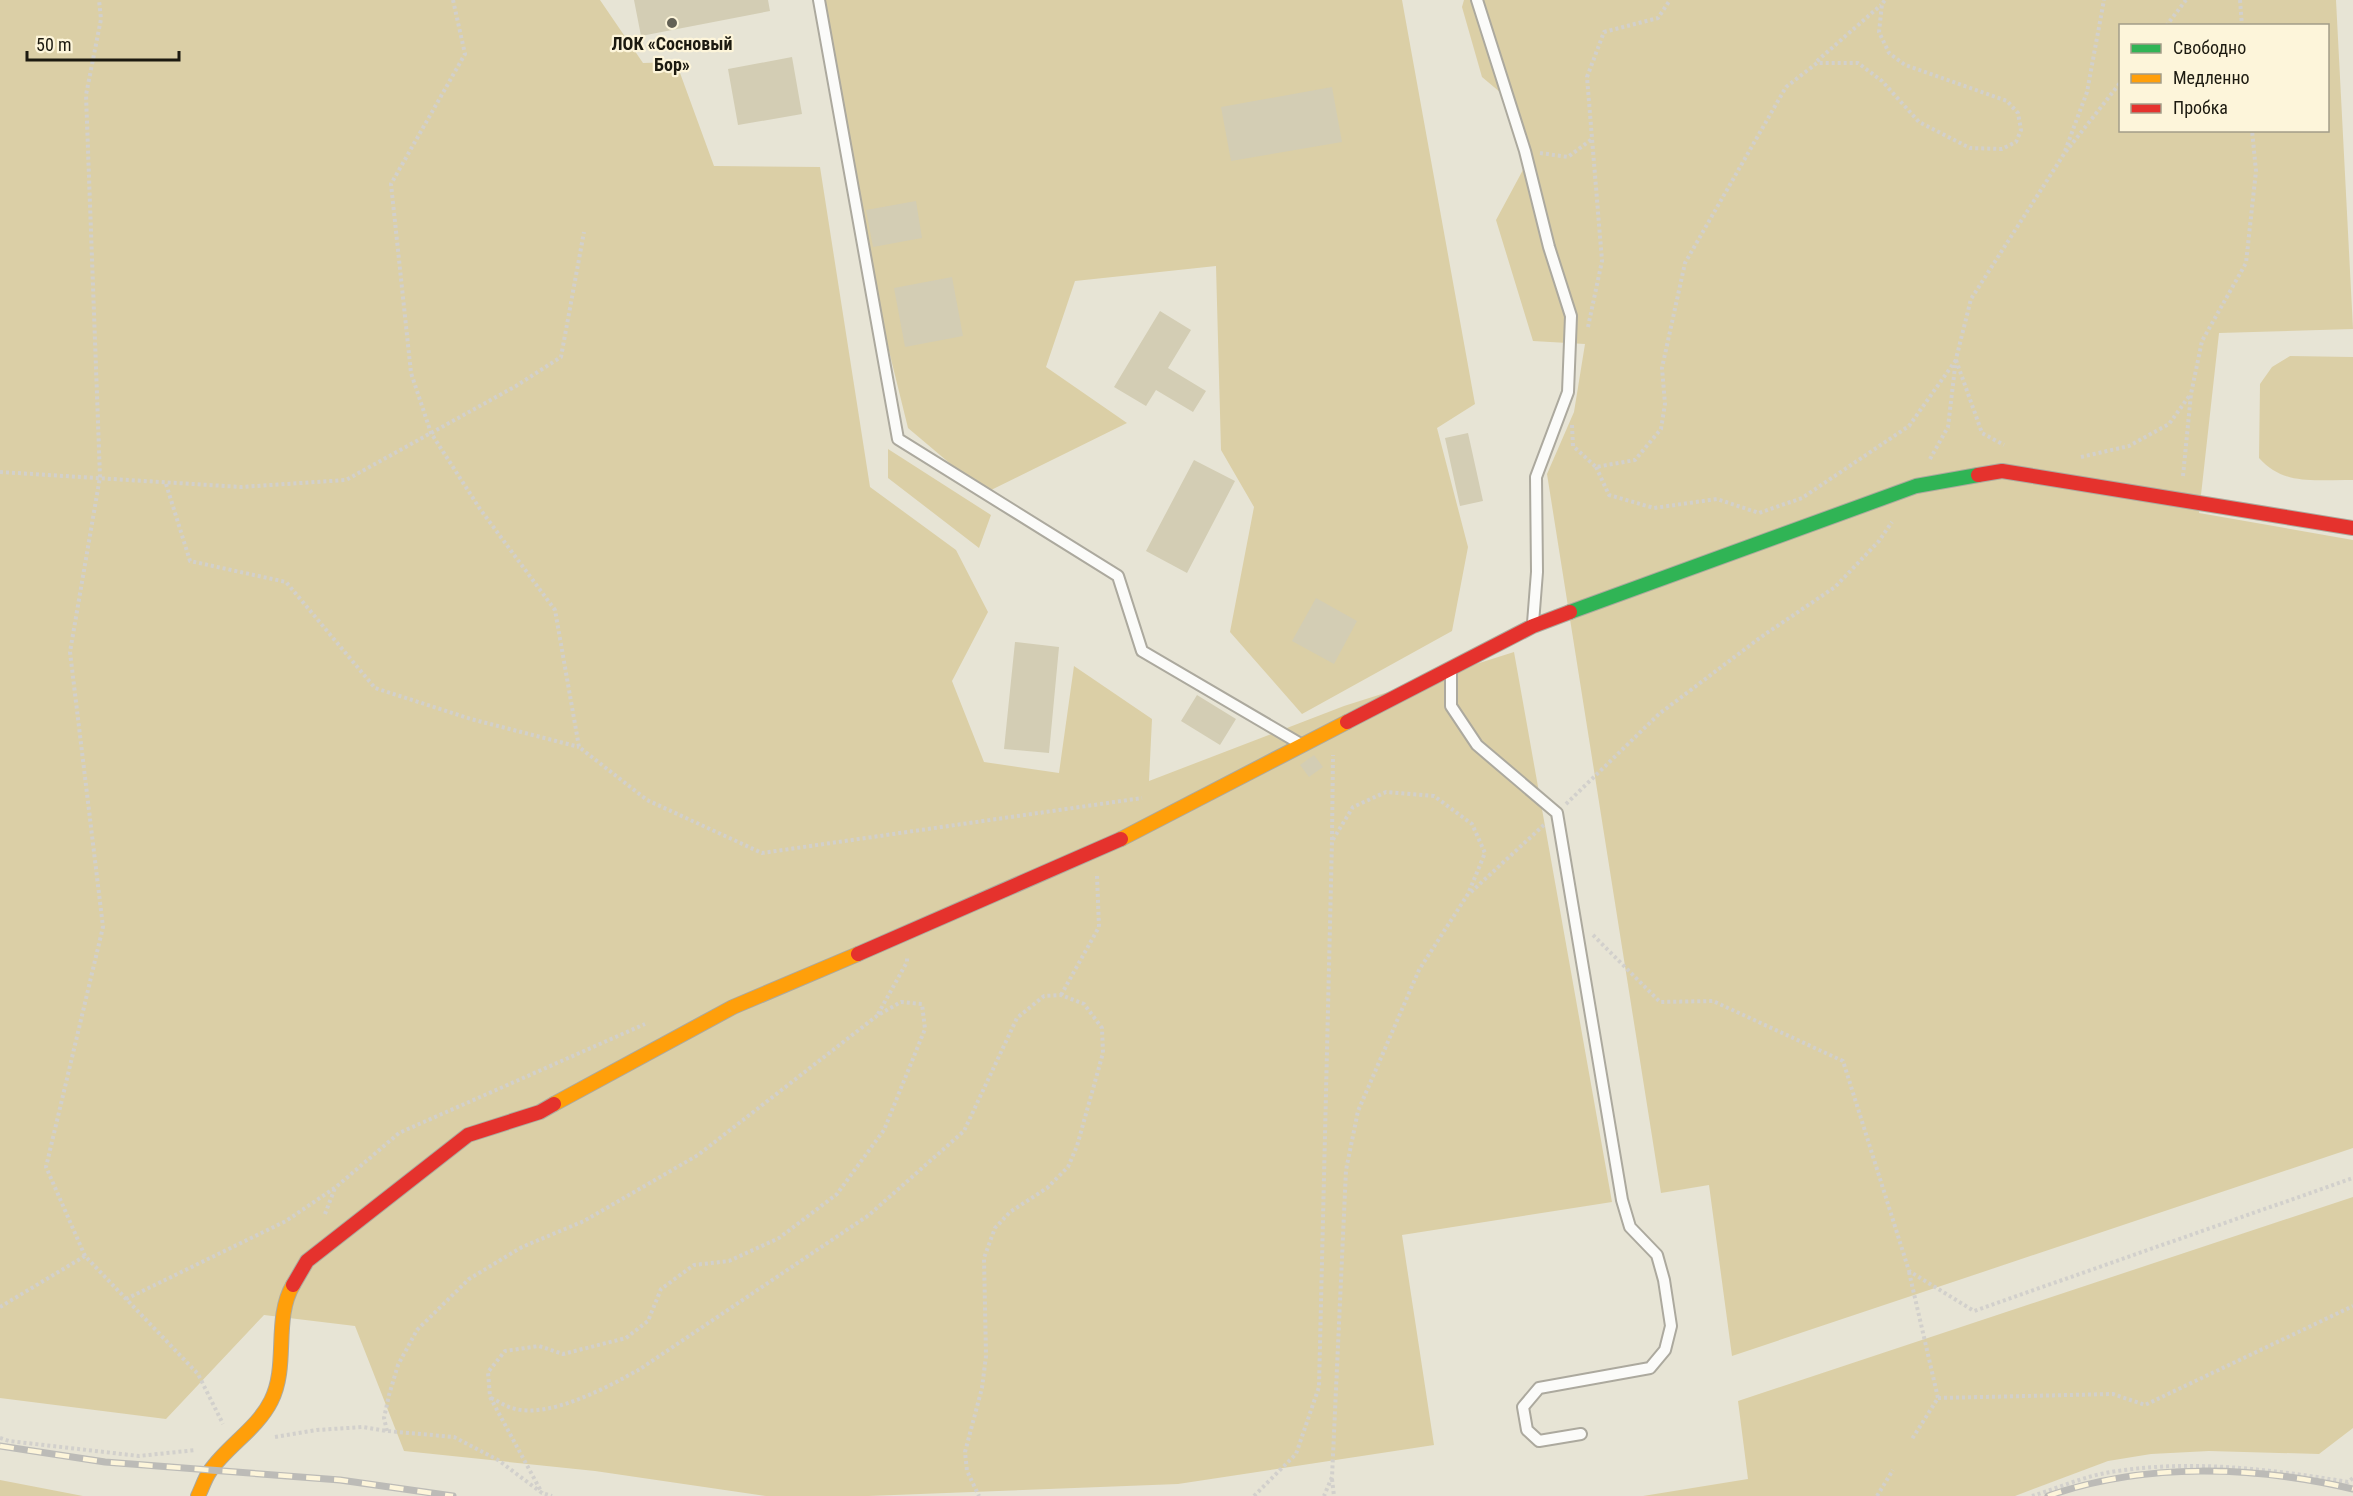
<svg xmlns="http://www.w3.org/2000/svg" width="2353" height="1496" font-family="'Roboto Condensed',sans-serif">
<style>
.green{fill:#dbcfa6;fill-rule:evenodd}
.building{fill:#d3cdb4}
.lines{fill:none;stroke-linecap:round;stroke-linejoin:round}
.lane-casing{stroke:#aca99e;stroke-width:14}
.fast-casing{stroke:#aca99e;stroke-width:16}
.slow-casing{stroke:#aca99e;stroke-width:16}
.jam-casing{stroke:#aca99e;stroke-width:16}
.path{stroke:#d2d0cc;stroke-width:4;stroke-dasharray:3 3;stroke-linecap:butt}
.lane{stroke:#fbfbf9;stroke-width:10}
.fast{stroke:#30b455;stroke-width:14}
.slow{stroke:#ff9f0a;stroke-width:14}
.jam{stroke:#e5322d;stroke-width:14}
.rail-casing{stroke:#bcbbb7;stroke-width:7}
.rail{stroke:#fdf5da;stroke-width:4.5;stroke-dasharray:14;stroke-linecap:butt}
.poi-dot{fill:#636155;stroke:#fdf5da;stroke-width:2}
.labels{text-anchor:middle;dominant-baseline:central;stroke-width:4.5;stroke-linejoin:round;paint-order:stroke}
.poi-label{font-size:18px;font-weight:bold;fill:#1c1a10;stroke:#fdf5da}
</style>
<rect width="100%" height="100%" fill="#e7e4d5"/>
<path class="green" d="M 0,0 L 600,0 L 643,63 L 676,62 L 714,166 L 820,167 L 870,487 L 956,550 L 988,612 L 952,681 L 984,762 L 1059,773 L 1074,666 L 1152,719 L 1149,781 L 1344,706 L 1514,652 L 1612,1202 L 1402,1235 L 1434,1445 L 1178,1484 L 868,1496 L 766,1496 L 595,1471 L 404,1451 L 355,1326 L 264,1315 L 166,1419 L 0,1398 Z
M 824,0 L 1402,0 L 1475,404 L 1437,428 L 1468,547 L 1452,631 L 1302,714 L 1230,632 L 1254,507 L 1221,450 L 1216,266 L 1075,281 L 1046,367 L 1127,423 L 985,493 L 908,428 L 875,294 Z
M 1464,0 L 2336,0 L 2353,329 L 2219,333 L 2199,513 L 2353,540 L 2353,1148 L 1732,1356 L 1709,1185 L 1661,1193 L 1547,474 L 1574,412 L 1585,344 L 1533,341 L 1496,220 L 1524,168 L 1513,103 L 1482,77 L 1462,7 ZM 2120,26 L 2328,26 L 2328,130 L 2120,130 Z
M 2290,356 L 2353,357 L 2353,480 C 2317,479 2285,487 2259,458 L 2260,384 L 2272,367 Z
M 888,449 L 991,515 L 979,548 L 888,478 Z
M 2353,1197 L 2353,1428 L 2319,1454 L 2209,1451 L 2151,1454 L 2108,1461 L 2015,1496 L 1643,1496 L 1748,1479 L 1738,1401 Z
M 0,1480 L 83,1496 L 0,1496 Z"/>
<path class="building" d="M 634,0 L 768,0 L 770,11 L 641,36 Z
M 792,57 L 802,114 L 738,125 L 728,69 Z
M 1332,87 L 1342,142 L 1231,161 L 1221,107 Z
M 916,201 L 922,238 L 873,247 L 866,210 Z
M 952,277 L 963,336 L 905,347 L 894,288 Z
M 1160,311 L 1191,330 L 1168,368 L 1206,391 L 1193,412 L 1156,390 L 1146,406 L 1114,387 Z
M 1468,433 L 1483,501 L 1460,506 L 1445,438 Z
M 1194,460 L 1235,481 L 1187,573 L 1146,551 Z
M 1316,598 L 1357,621 L 1334,664 L 1292,641 Z
M 1015,642 L 1059,647 L 1049,753 L 1004,749 Z
M 1197,695 L 1236,719 L 1220,745 L 1181,721 Z
M 1314,755 L 1323,767 L 1309,777 L 1300,765 Z"/>
<g class="lines">
<defs>
<path id="lane" d="M 819,0 L 898,439 L 1118,576 L 1142,651 L 1299,743
M 1477,0 L 1525,151 L 1549,247 L 1571,316 L 1568,392 L 1536,477 L 1537,572 L 1533,623
M 1451,671 L 1451,706 L 1477,745 L 1557,813 L 1622,1200 L 1630,1227 L 1657,1255 L 1664,1280 L 1671,1326 L 1665,1350 L 1650,1368 L 1539,1388 L 1523,1407 L 1527,1430 L 1539,1441 L 1581,1434"/>
<path id="fast" d="M 1570,612 L 1916,486 L 1978,475"/>
<path id="slow" d="M 1121,839 L 1347,722
M 554,1104 L 733,1007 L 858,954
M 198,1496 C 202,1488 205,1478 210,1471 C 227,1446 257,1429 271,1401 C 289,1366 273,1319 293,1285"/>
<path id="jam" d="M 1978,475 L 2002,471 L 2353,528
M 1347,722 L 1533,626 L 1570,612
M 858,954 L 1121,839
M 293,1285 L 307,1261 L 468,1135 L 540,1112 L 554,1104"/>
</defs>
<use href="#lane" class="lane-casing"/>
<use href="#fast" class="fast-casing"/>
<use href="#slow" class="slow-casing"/>
<use href="#jam" class="jam-casing"/>
<path class="path" d="M 453,0 L 465,54 L 391,184 L 411,373 L 431,433 L 480,509 L 555,610 L 579,747 L 647,800 L 762,853 L 1142,798
M 2240,0 L 2242,26
M 2166,26 L 2186,0
M 1817,61 L 1881,5
M 2065,151 L 2087,92 L 2104,0
M 1540,153 L 1568,157 L 1592,139
M 1588,327 L 1602,261 L 1587,77 L 1604,32 L 1658,18 L 1670,0
M 1956,360 L 1982,433 L 2004,445
M 1572,425 L 1573,446 L 1596,467 L 1635,460 L 1661,429 L 1665,404 L 1662,368 L 1685,263 L 1786,87 L 1817,63 L 1858,63 L 1882,81 L 1919,122 L 1970,148 L 2002,149 L 2016,142 L 2021,130 L 2018,113 L 2007,101 L 1905,65 L 1889,53 L 1879,32 L 1882,4 L 1885,0
M 2081,457 L 2129,446 L 2169,424 L 2190,395
M 1930,459 L 1948,427 L 1956,359 L 1971,299 L 2064,154 L 2120,83
M 1596,467 L 1609,495 L 1654,508 L 1717,499 L 1759,513 L 1802,498 L 1909,426 L 1956,360
M 0,472 L 241,487 L 346,480 L 516,386 L 561,357 L 584,232
M 2183,476 L 2191,394 L 2202,341 L 2246,263 L 2256,171 L 2252,130
M 166,484 L 190,561 L 286,582 L 375,688 L 471,719 L 579,747
M 1566,804 L 1659,714 L 1761,637 L 1835,587 L 1879,541 L 1892,522
M 1332,840 L 1333,755
M 1471,892 L 1545,824
M 1593,935 L 1660,1002 L 1713,1001 L 1843,1061 L 1909,1271 L 1974,1311 L 2353,1178
M 1061,995 L 1099,927 L 1097,876
M 878,1014 L 907,962 L 907,958
M 325,1214 L 335,1188
M 85,1256 L 46,1167 L 103,927 L 70,652 L 100,477 L 86,95 L 101,19 L 99,0
M 1909,1272 L 1938,1398 L 1912,1439
M 126,1299 L 286,1221 L 336,1187 L 399,1133 L 645,1024
M 0,1307 L 85,1256 L 198,1374 L 223,1424
M 491,1398 C 498,1401 505,1406 512,1408 C 548,1420 610,1386 640,1369 L 869,1215 L 964,1131 L 1017,1018 L 1044,996 L 1061,995 L 1084,1004 L 1102,1028 L 1103,1053 L 1077,1146 L 1068,1167 L 1047,1188 L 1010,1212 L 995,1228 L 984,1258 L 986,1356 L 982,1388 L 965,1452 L 967,1471 L 979,1496
M 1938,1398 L 2113,1394 L 2145,1405 L 2353,1306
M 387,1431 L 384,1418 L 389,1395 L 398,1365 L 417,1330 L 469,1279 L 522,1247 L 584,1221 L 698,1155 L 878,1015 L 901,1002 L 922,1004 L 925,1029 L 884,1130 L 837,1194 L 779,1238 L 729,1261 L 694,1265 L 661,1289 L 648,1321 L 626,1338 L 563,1354 L 539,1346 L 505,1351 L 488,1372 L 490,1397 L 542,1493
M 275,1437 L 317,1430 L 363,1427 L 387,1431 L 454,1437 L 498,1460 L 542,1493 L 552,1496
M 0,1438 L 9,1441 L 139,1456 L 196,1450
M 1332,1479 L 1334,1496
M 1254,1496 L 1296,1454 L 1319,1387 L 1332,841 L 1353,807 L 1386,792 L 1434,796 L 1472,824 L 1485,853 L 1468,894 L 1419,970 L 1358,1111 L 1346,1170 L 1332,1477 L 1324,1496
M 1877,1496 L 1893,1470
M 2032,1496 C 2058,1488 2085,1476 2111,1472 C 2190,1459 2270,1469 2348,1482 L 2353,1478"/>
<use href="#lane" class="lane"/>
<use href="#fast" class="fast"/>
<use href="#slow" class="slow"/>
<use href="#jam" class="jam"/>
<defs>
<path id="rail" d="M 0,1446 L 105,1462 L 340,1480 L 453,1496
M 2048,1496 C 2145,1462 2255,1466 2353,1489"/>
</defs>
<use href="#rail" class="rail-casing"/>
<use href="#rail" class="rail"/>
</g>
<circle class="poi-dot" cx="672" cy="23" r="6"/>
<g class="labels">
<g class="poi-label">
<text x="672" y="43">ЛОК «Сосновый<tspan x="672" dy="21">Бор»</tspan></text>
</g>
</g>
<rect x="2119" y="24" width="210" height="108" fill="#fdf5da" stroke="#a39d89" stroke-width="1.5"/>
<rect x="2131" y="44" width="30" height="9" fill="#30b455" stroke="#a39d89" stroke-width="1.5"/>
<text x="2173" y="54" font-size="18" fill="#1c1a10">Свободно</text>
<rect x="2131" y="74" width="30" height="9" fill="#ff9f0a" stroke="#a39d89" stroke-width="1.5"/>
<text x="2173" y="84" font-size="18" fill="#1c1a10">Медленно</text>
<rect x="2131" y="104" width="30" height="9" fill="#e5322d" stroke="#a39d89" stroke-width="1.5"/>
<text x="2173" y="114" font-size="18" fill="#1c1a10">Пробка</text>
<path d="M27 51v9h152v-9" fill="none" stroke="#1c1a10" stroke-width="3"/>
<text x="36" y="51" font-size="18" fill="#1c1a10" stroke="#fdf5da" stroke-width="4.5" paint-order="stroke">50 m</text>
</svg>
